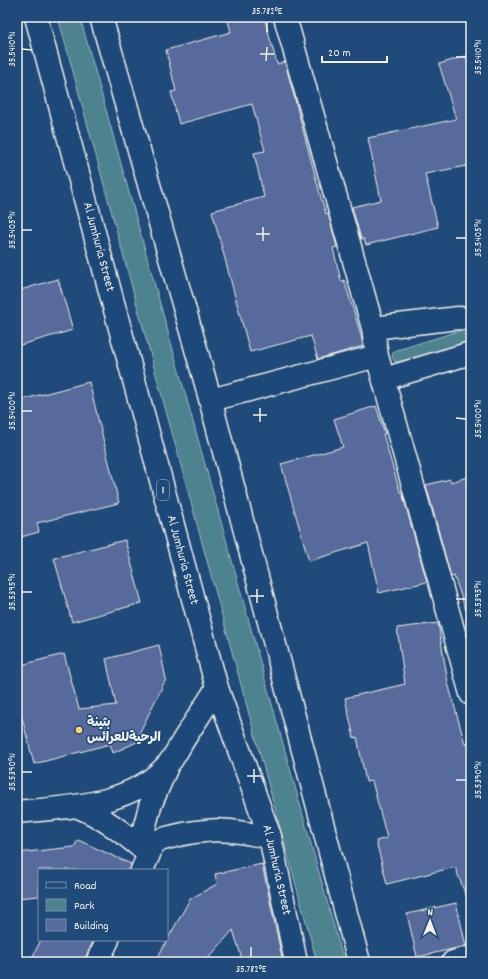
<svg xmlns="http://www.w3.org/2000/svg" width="488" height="979" font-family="Dekko,'Playpen Sans Arabic',sans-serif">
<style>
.green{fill:#4e828f;stroke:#a1babc}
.building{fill:#566b9b;stroke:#f4f1e8}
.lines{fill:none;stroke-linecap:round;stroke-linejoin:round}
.minor-casing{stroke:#f4f1e8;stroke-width:25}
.major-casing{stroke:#f4f1e8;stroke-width:25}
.minor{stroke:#1f4a7a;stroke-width:22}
.major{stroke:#1f4a7a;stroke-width:22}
.ticks{fill:none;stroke:#f4f1e8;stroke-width:1.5}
.poi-dot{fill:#ffd166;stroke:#1f4a7a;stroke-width:1.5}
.labels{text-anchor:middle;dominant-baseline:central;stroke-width:3;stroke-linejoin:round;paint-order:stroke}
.shield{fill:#1f4a7a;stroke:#b4bfc7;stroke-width:1}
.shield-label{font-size:12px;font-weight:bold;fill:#f4f1e8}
.street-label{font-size:13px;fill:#f4f1e8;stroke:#1f4a7a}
.poi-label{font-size:13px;font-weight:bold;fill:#f4f1e8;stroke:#1f4a7a;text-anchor:start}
.neatline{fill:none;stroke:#f4f1e8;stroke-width:1.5}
.ticks-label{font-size:10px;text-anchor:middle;fill:#f4f1e8}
</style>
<rect width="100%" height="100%" fill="#1f4a7a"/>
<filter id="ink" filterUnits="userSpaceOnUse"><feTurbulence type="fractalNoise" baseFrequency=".025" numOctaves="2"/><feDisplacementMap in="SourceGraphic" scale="8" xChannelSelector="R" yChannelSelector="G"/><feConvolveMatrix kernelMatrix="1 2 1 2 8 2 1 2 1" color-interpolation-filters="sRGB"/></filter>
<g filter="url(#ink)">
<path class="green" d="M 58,17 L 80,17 L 344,962 L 317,962 Z
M 462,330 L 467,331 L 470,335 L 470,339 L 466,343 L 398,362 L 394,361 L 392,357 L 393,353 L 397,350 Z"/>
<path class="building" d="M 227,17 L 264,17 L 277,64 L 285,62 L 320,194 L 326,214 L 328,213 L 337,247 L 333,248 L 341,281 L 344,280 L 361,335 L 363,346 L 318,359 L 311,336 L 250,352 L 212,211 L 264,197 L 254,153 L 265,151 L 252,104 L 179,124 L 171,92 L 176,91 L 166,50 L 231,32 Z
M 466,56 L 471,71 L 471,165 L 425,174 L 438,227 L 366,245 L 364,239 L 361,239 L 352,207 L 381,200 L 368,138 L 456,119 L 439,64 Z
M 58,279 L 73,330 L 17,346 L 17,291 Z
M 89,382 L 119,503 L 37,523 L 39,532 L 17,538 L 17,401 Z
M 376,406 L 385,434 L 383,434 L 400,492 L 402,492 L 427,582 L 379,593 L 368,543 L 309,561 L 281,464 L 343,447 L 334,419 Z
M 471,476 L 471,618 L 469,619 L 454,576 L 451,577 L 426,485 L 450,479 L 451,482 Z
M 125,540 L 142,603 L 72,622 L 54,558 Z
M 438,623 L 448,683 L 465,744 L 468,743 L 471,752 L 471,905 L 470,906 L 455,867 L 387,884 L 376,841 L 387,838 L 372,781 L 366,782 L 357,737 L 354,738 L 345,698 L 405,684 L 397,628 Z
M 159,645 L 166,679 L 139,734 L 139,741 L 113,753 L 110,744 L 34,764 L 17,699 L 17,666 L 64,654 L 79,709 L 116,705 L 106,659 Z
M 78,840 L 131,864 L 130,870 L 39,870 L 39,896 L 17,898 L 17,853 L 74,847 Z
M 262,864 L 283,962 L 243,962 L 233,930 L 205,962 L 155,962 L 190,899 L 217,884 L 215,874 Z
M 456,903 L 466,946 L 417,957 L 407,914 Z
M 41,940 L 94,940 L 86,956 L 85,962 L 30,962 Z"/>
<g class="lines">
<defs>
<path id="minor" d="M 285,17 L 373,328 L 377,356 L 471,694
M 373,328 L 458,318 L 471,319
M 384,379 L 471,353
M 211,400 L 377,356
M 76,806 C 104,817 126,835 149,854
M 17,812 C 69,807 133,806 169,763 C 175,756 179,747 184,739 C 195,722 206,705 217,688
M 149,854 L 144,829 L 150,806 L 166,769
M 142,870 L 149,854 L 153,842 C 169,837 187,832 205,831 C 226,828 249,834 270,837
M 97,962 L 108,940
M 453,962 L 471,957"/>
<path id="major" d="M 36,17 L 217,688 L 270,837 L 296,962
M 101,17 L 206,384 L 359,962"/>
</defs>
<use href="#minor" class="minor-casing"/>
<use href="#major" class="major-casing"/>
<use href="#minor" class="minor"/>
<use href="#major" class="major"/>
</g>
</g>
<path class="ticks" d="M 267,32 L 267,22M 22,49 L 32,50M 260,54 L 274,54M 456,57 L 466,57M 266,61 L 267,47M 22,230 L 32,230M 256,234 L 270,234M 456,238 L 466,238M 263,241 L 263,227M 22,411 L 32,411M 253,415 L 267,415M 456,418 L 466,419M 260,422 L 260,408M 22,592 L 32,592M 250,596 L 264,596M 456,599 L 466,599M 257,603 L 257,589M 22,772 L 32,772M 247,776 L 261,776M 456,780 L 466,780M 254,783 L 254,769M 251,957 L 251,947"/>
<circle class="poi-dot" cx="79" cy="730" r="4"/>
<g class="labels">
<rect class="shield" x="157" y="480" width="12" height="20" rx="3"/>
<g class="shield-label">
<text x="163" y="490">1</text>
</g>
<g class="street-label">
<text transform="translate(98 247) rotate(75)">Al Jumhuria Street</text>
<text transform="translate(182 560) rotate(75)">Al Jumhuria Street</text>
<text transform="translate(276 870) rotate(77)">Al Jumhuria Street</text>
</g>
<g class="poi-label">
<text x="87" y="723">بثينة<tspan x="87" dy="15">الرحيةللعرائس</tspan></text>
</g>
</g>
<rect width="488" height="979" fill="none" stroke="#1f4a7a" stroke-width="44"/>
<rect x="38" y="869" width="130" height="72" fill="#1f4a7a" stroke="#748da6"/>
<rect x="46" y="882" width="20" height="6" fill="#1f4a7a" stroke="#748da6"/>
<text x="74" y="889" font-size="12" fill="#f4f1e8">Road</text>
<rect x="46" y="899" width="20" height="12" fill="#4e828f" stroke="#748da6"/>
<text x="74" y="909" font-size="12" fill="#f4f1e8">Park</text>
<rect x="46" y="919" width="20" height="12" fill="#566b9b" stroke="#748da6"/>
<text x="74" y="929" font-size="12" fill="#f4f1e8">Building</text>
<g transform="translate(430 921) rotate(1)" stroke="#1f4a7a" stroke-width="3" paint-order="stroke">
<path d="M0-3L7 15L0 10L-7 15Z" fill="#f4f1e8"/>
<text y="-6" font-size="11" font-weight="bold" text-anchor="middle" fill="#f4f1e8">N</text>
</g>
<path d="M322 56v6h65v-6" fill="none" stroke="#f4f1e8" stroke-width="2"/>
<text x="328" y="56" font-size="12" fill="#f4f1e8" stroke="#1f4a7a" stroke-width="3" paint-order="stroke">20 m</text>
<rect x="22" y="22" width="444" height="935" class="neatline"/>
<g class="ticks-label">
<text x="267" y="14">35.782°E</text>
<text transform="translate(11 49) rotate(-90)" y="4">35.5410°N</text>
<text transform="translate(477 57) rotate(-90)" y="4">35.5410°N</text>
<text transform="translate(11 230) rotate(-90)" y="4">35.5405°N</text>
<text transform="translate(477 238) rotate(-90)" y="4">35.5405°N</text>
<text transform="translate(11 411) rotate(-90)" y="4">35.5400°N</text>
<text transform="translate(477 419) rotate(-90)" y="4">35.5400°N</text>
<text transform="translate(11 592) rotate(-90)" y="4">35.5395°N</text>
<text transform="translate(477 599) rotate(-90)" y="4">35.5395°N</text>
<text transform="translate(11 772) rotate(-90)" y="4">35.5390°N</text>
<text transform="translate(477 780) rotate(-90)" y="4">35.5390°N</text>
<text x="251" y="972">35.782°E</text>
</g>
</svg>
